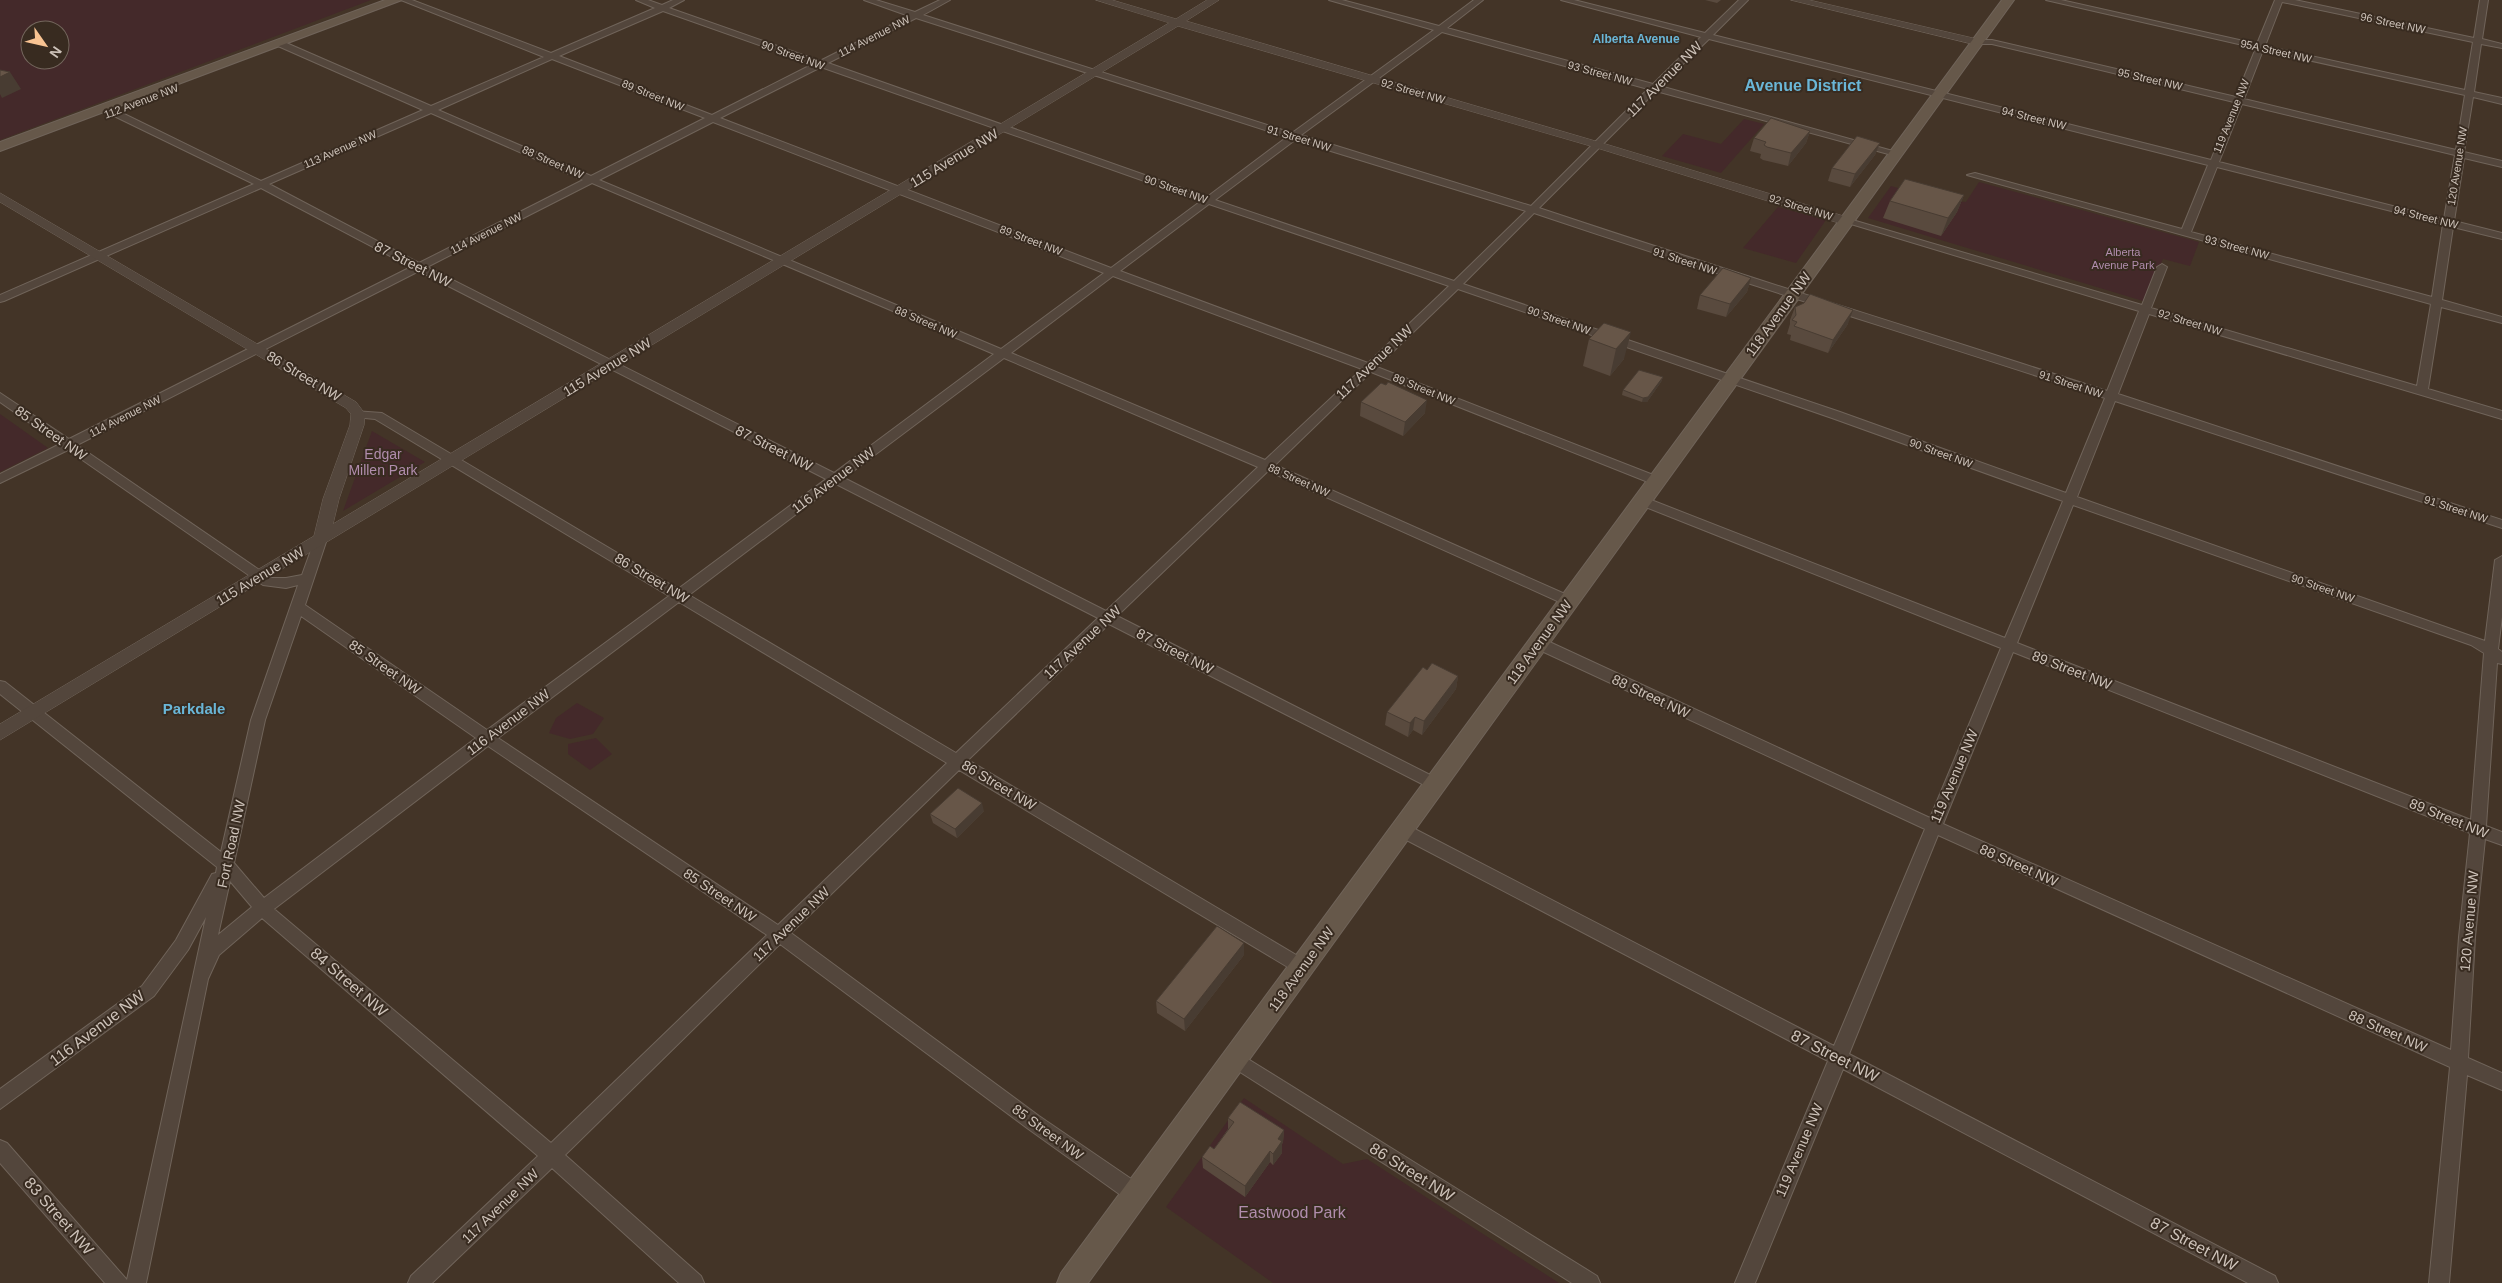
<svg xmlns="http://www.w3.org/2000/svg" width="2502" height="1283" font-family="Helvetica,sans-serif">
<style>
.green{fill:#44292a;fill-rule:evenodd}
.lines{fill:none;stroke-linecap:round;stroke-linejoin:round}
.minor-casing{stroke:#70645a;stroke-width:2}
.tertiary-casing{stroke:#70645a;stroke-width:1}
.secondary-casing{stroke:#70645a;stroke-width:2}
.minor{fill:#53463c;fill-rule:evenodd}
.tertiary{fill:#53463c;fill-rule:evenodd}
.secondary{fill:#66584a;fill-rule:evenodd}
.wall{fill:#594a3e}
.shaded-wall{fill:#483c32}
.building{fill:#675648;stroke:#483c32}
.labels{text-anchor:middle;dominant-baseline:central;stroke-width:4;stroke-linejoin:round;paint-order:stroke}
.far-street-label{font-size:11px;fill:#cdc2b9;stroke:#382b20}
.far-park-label{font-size:11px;fill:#b18dad;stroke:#382b20}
.far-neighbourhood-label{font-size:12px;font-weight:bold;fill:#6ab6d7;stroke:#382b20}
.street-label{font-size:14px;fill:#cdc2b9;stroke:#382b20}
.park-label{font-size:14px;fill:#b18dad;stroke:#382b20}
.neighbourhood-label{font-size:15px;font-weight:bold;fill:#6ab6d7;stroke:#382b20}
.far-district-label{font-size:16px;font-weight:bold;fill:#6ab6d7;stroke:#382b20}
.near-street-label{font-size:16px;fill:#cdc2b9;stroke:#382b20}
.near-park-label{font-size:16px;fill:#b18dad;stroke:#382b20}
</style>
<rect width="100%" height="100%" fill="#433427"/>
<path class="green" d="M 0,0 L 371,0 L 0,140 ZM 30,30 L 60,30 L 60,60 L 30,60 Z
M 1744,119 L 1764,124 L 1721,173 L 1662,156 L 1683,134 L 1721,144 Z
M 1979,182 L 2199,242 L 2190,266 L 2163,259 L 2143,301 L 1868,218 L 1891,186 L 1933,198 L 1966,202 Z
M 1778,207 L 1826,220 L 1796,263 L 1743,248 Z
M 0,414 L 48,448 L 0,472 Z
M 372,431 L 425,462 L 343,511 Z
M 577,703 L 604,718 L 593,734 L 570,739 L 549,733 L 556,718 Z
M 596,738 L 612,754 L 590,770 L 568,754 L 568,744 Z
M 1244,1098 L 1343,1164 L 1367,1159 L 1559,1283 L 1273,1283 L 1166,1207 Z"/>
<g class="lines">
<defs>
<path id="minor" d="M 401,0 L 412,0 L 551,53 L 655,8 L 636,0 L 648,0 L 662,5 L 673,0 L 684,0 L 669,8 L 820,61 L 909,16 L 864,0 L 876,0 L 915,12 L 940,0 L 950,0 L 923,15 L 1292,133 L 1434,30 L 1329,0 L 1342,0 L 1439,26 L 1474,0 L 1483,0 L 1447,28 L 1653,84 L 1701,37 L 1561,0 L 1574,0 L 1705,33 L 1739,0 L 1748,0 L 1713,35 L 2211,160 L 2234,102 L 1992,44 L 1977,44 L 1973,42 L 1977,40 L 1992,40 L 2236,97 L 2256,48 L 2046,0 L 2061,0 L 2257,44 L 2275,0 L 2295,0 L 2474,38 L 2480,0 L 2488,0 L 2482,39 L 2502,44 L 2502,48 L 2481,44 L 2474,92 L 2502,98 L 2502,104 L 2473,97 L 2464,152 L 2502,161 L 2502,167 L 2464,158 L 2454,221 L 2502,233 L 2502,239 L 2453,227 L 2442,300 L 2502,317 L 2502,323 L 2441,307 L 2428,389 L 2502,411 L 2502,419 L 2149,314 L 2118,394 L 2502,520 L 2502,528 L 2115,401 L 2077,497 L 2485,641 L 2495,560 L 2502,556 L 2502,617 L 2498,649 L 2502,652 L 2502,664 L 2497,663 L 2486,826 L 2502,832 L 2502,845 L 2485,839 L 2475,937 L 2468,1058 L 2502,1073 L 2502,1090 L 2467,1075 L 2449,1283 L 2429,1283 L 2450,1067 L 1938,835 L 1849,1054 L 2275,1276 L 2278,1283 L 2248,1283 L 1843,1069 L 1755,1283 L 1735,1283 L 1828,1061 L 1397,835 L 1394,830 L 1397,825 L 1402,824 L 1407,825 L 1834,1046 L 1925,829 L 1533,647 L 1531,643 L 1533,639 L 1543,639 L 1930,818 L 2001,648 L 1638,504 L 1636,501 L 1642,497 L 1646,498 L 2005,638 L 2063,501 L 1832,418 L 1458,289 L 1377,367 L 1661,478 L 1663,481 L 1661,484 L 1653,484 L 1371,372 L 1275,465 L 1574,598 L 1576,601 L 1574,604 L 1564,604 L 1268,471 L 1117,616 L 1440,780 L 1443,784 L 1440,788 L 1435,790 L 1430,788 L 1109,624 L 968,760 L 1308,962 L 1310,967 L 1308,972 L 1302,974 L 1296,972 L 959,770 L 791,933 L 1039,1116 L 1143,1187 L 1145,1194 L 1143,1201 L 1136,1203 L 1129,1201 L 1027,1128 L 780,944 L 565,1155 L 701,1276 L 704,1283 L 679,1283 L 552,1168 L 432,1283 L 408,1283 L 411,1276 L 538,1156 L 262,918 L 219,955 L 208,979 L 146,1283 L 105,1283 L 0,1163 L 0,1140 L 7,1143 L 127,1280 L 206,917 L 188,950 L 154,996 L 0,1109 L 0,1089 L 142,986 L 176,940 L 212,874 L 216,873 L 217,867 L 0,694 L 0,681 L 5,682 L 221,852 L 251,720 L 298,585 L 286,588 L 263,585 L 68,450 L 0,483 L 0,474 L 60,444 L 0,402 L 0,393 L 69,439 L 411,267 L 261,188 L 4,301 L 0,302 L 0,295 L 254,184 L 110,114 L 110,110 L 116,110 L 261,181 L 423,110 L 278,46 L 278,42 L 284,42 L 431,106 L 544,57 ZM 2282,2 L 2473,42 L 2465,90 L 2265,46 ZM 663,11 L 813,64 L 712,115 L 559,56 ZM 916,18 L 1287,137 L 1207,197 L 828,63 ZM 1442,32 L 1648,89 L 1531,206 L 1301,135 ZM 1709,39 L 2208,165 L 2182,229 L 1975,173 L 1967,175 L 2431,304 L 2417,386 L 2151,308 L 2167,267 L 2162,264 L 2157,267 L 2142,305 L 1849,219 L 1841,221 L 2139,311 L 2107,391 C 1918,330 1728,271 1539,208 L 1656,91 L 1892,155 L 1900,153 L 1660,86 ZM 2263,50 L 2465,95 L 2456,150 L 2244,99 ZM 552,59 L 705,118 L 591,176 L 438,110 ZM 821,67 L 1201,201 L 1111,268 L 720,118 ZM 2242,104 L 2455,155 L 2444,219 L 2219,162 ZM 431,113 L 583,180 L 419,263 L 269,184 ZM 713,122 L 1104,273 L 1001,349 L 599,180 ZM 1295,140 L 1526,211 L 1454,281 L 1215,200 ZM 2217,167 L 2443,224 L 2432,297 L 2191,232 ZM 592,183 L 994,354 L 834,473 L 427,267 ZM 1209,204 L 1449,286 L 1368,363 L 1120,271 ZM 1534,213 C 1724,277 1915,336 2105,398 L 2066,493 L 1840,412 L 1463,284 ZM 419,271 L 826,479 L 678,589 L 382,413 L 354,411 L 354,417 L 375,419 L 669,596 L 487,730 L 305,605 L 327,539 L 326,536 L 321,535 L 315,539 L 302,575 L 286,578 L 271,578 L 77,445 ZM 1113,276 L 1362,369 L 1265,460 L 1011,353 ZM 1004,358 L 1258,467 L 1106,611 L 844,478 ZM 836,484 L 1098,618 L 956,753 L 689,595 ZM 2073,505 L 2471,645 L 2484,653 L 2471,820 L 2017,643 ZM 679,602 L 947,763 L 778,925 L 498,738 ZM 301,616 L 476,738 L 264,898 L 234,863 L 265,720 ZM 2013,652 L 2470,833 L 2459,937 L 2451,1050 L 1943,824 ZM 488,746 L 767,935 L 551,1143 L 274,909 ZM 230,881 L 252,907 L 218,935 Z
M 1235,1051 L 1597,1276 L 1600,1283 L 1572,1283 L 1229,1065 L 1226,1059 L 1229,1053 Z"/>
<path id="tertiary" d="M 1096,0 L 1112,0 L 1176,19 L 1207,0 L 1219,0 L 1186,21 L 1602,143 L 1850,218 L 1852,221 L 1850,224 L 1842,224 L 1594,147 L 1178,26 L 0,740 L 0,724 L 314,536 L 323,499 L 350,425 L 351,414 L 346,408 L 0,202 L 0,193 L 356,402 L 365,414 L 364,425 L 339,499 L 333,524 L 1169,23 Z
M 1791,0 L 1809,0 L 1977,39 L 1982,42 L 1977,45 Z"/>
<path id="secondary" d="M 385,0 L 402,0 L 0,151 L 0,142 Z
M 2002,0 L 2014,0 L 1088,1283 L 1057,1283 L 1061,1273 Z"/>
</defs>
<use href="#minor" class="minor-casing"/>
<use href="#tertiary" class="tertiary-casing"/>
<use href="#secondary" class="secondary-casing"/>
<use href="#minor" class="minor"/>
<use href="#tertiary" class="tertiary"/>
<use href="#secondary" class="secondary"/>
</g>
<path class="wall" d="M 1705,0 L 1721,0 L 1717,3 Z
M 1810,131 L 1806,143 L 1788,166 L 1763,160 L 1760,158 L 1761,154 L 1750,151 L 1754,138 Z
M 1880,143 L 1875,155 L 1850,187 L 1828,181 L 1832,168 Z
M 1964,195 L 1957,212 L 1941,236 L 1883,218 L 1890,201 Z
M 1751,278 L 1747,292 L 1726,317 L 1697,309 L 1700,295 Z
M 1795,307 L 1848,324 L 1828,353 L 1790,340 L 1791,335 L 1787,334 L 1790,324 L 1790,320 Z
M 1604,323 L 1624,359 L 1610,376 L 1583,366 L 1589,339 Z
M 1663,377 L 1661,382 L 1647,402 L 1642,402 L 1622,395 L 1623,390 Z
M 1386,385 L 1425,413 L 1403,436 L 1360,416 L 1361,402 Z
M 1427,670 L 1458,676 L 1456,689 L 1422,735 L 1413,730 L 1408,737 L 1385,725 L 1387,712 Z
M 984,811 L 957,838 L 933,823 L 930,814 Z
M 1244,955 L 1185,1031 L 1157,1013 L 1156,1001 Z
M 1228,1118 L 1284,1130 L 1283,1142 L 1282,1144 L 1282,1153 L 1273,1165 L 1270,1162 L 1245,1197 L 1203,1168 L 1202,1157 L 1214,1149 L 1228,1129 Z"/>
<path class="shaded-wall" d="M 10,72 L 21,89 L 2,98 L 0,94 L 0,77 Z
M 1810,131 L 1806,143 L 1788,166 L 1791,153 Z
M 1880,143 L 1875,155 L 1850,187 L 1855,174 Z
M 1964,195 L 1957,212 L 1941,236 L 1948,218 Z
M 1751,278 L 1747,292 L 1726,317 L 1730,304 Z
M 1853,310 L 1848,324 L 1828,353 L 1833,340 Z
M 1631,332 L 1624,359 L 1610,376 L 1616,349 Z
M 1663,377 L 1661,382 L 1647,402 L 1642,402 L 1643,398 Z
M 1427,400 L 1425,413 L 1403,436 L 1405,422 Z
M 1458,676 L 1456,689 L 1422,735 L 1424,721 Z
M 1415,717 L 1413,730 L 1408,737 L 1410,723 Z
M 982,803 L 984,811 L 957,838 L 955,829 Z
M 1244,943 L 1244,955 L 1185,1031 L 1184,1019 Z
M 1284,1130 L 1283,1142 L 1282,1144 L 1282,1153 L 1273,1165 L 1273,1154 L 1278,1139 Z
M 1270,1151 L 1270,1162 L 1245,1197 L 1245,1186 Z"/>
<path class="building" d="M 0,70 L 10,72 L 0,77 Z
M 1771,118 L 1810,131 L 1791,153 L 1767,147 L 1764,145 L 1766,142 L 1754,138 Z
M 1857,136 L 1880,143 L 1855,174 L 1832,168 Z
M 1905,179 L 1964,195 L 1948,218 L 1890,201 Z
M 1723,268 L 1751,278 L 1730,304 L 1700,295 Z
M 1810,294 L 1853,310 L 1833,340 L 1794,326 L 1797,322 L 1792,320 L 1796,315 L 1795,307 L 1804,303 Z
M 1604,323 L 1631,332 L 1616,349 L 1589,339 Z
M 1639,370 L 1663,377 L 1648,397 L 1643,398 L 1623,390 Z
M 1388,382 L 1427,400 L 1405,422 L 1361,402 L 1381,383 L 1386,385 Z
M 1432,663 L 1458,676 L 1424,721 L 1415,717 L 1410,723 L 1387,712 L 1423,667 L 1427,670 Z
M 958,788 L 982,803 L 955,829 L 930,814 Z
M 1217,926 L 1244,943 L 1184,1019 L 1156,1001 Z
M 1240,1102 L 1284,1130 L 1278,1139 L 1282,1141 L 1273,1154 L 1270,1151 L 1245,1186 L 1202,1157 L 1210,1146 L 1214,1149 L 1234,1122 L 1228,1118 Z"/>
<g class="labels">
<g class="far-street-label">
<text transform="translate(2393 23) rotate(12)">96 Street NW</text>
<text transform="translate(874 36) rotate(-27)">114 Avenue NW</text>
<text transform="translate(2276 51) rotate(13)">95A Street NW</text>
<text transform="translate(793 55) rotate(20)">90 Street NW</text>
<text transform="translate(1600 73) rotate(15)">93 Street NW</text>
<text transform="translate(2150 79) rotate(13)">95 Street NW</text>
<text transform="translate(1413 91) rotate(16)">92 Street NW</text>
<text transform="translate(653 95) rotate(22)">89 Street NW</text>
<text transform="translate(141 101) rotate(-21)">112 Avenue NW</text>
<text transform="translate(2231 116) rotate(-68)">119 Avenue NW</text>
<text transform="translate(2034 118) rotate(14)">94 Street NW</text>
<text transform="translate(1299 138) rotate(17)">91 Street NW</text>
<text transform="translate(340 149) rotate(-24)">113 Avenue NW</text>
<text transform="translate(553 162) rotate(24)">88 Street NW</text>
<text transform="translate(2457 166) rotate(-81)">120 Avenue NW</text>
<text transform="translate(1176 189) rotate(19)">90 Street NW</text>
<text transform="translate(1801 207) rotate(17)">92 Street NW</text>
<text transform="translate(2426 217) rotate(14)">94 Street NW</text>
<text transform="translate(486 233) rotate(-27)">114 Avenue NW</text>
<text transform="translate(1031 240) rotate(21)">89 Street NW</text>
<text transform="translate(2237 247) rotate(15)">93 Street NW</text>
<text transform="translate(1685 261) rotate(18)">91 Street NW</text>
<text transform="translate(1559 320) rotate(19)">90 Street NW</text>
<text transform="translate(926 322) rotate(23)">88 Street NW</text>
<text transform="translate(2190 322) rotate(17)">92 Street NW</text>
<text transform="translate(2071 384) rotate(18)">91 Street NW</text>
<text transform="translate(1424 389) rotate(22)">89 Street NW</text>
<text transform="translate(125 416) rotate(-27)">114 Avenue NW</text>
<text transform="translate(1941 453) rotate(20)">90 Street NW</text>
<text transform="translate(1299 480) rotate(24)">88 Street NW</text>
<text transform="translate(2456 509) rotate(18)">91 Street NW</text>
<text transform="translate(2323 588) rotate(19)">90 Street NW</text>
</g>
<g class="far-park-label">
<text x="2123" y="252">Alberta<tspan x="2123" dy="13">Avenue Park</tspan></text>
</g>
<g class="far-neighbourhood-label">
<text x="1636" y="39">Alberta Avenue</text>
</g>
<g class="street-label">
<text transform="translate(1664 79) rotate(-45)">117 Avenue NW</text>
<text transform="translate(954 158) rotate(-31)">115 Avenue NW</text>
<text transform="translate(413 264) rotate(27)">87 Street NW</text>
<text transform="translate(1778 314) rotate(-54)">118 Avenue NW</text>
<text transform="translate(1374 362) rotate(-44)">117 Avenue NW</text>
<text transform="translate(607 367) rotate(-31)">115 Avenue NW</text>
<text transform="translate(304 376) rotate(31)">86 Street NW</text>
<text transform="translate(51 433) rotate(35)">85 Street NW</text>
<text transform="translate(774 448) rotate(27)">87 Street NW</text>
<text transform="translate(833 480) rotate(-37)">116 Avenue NW</text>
<text transform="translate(260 576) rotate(-31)">115 Avenue NW</text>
<text transform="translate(652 578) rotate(31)">86 Street NW</text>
<text transform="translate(1082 642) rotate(-43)">117 Avenue NW</text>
<text transform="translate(1539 642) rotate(-54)">118 Avenue NW</text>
<text transform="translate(1175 651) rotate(27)">87 Street NW</text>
<text transform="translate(385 667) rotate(35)">85 Street NW</text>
<text transform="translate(2072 670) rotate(21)">89 Street NW</text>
<text transform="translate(1651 696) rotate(25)">88 Street NW</text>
<text transform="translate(508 722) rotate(-37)">116 Avenue NW</text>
<text transform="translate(1954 776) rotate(-67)">119 Avenue NW</text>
<text transform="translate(999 785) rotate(31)">86 Street NW</text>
<text transform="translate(2449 818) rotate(22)">89 Street NW</text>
<text transform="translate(231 844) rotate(-78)">Fort Road NW</text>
<text transform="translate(2019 865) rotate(24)">88 Street NW</text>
<text transform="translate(720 895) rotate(34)">85 Street NW</text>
<text transform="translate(2469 921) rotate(-85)">120 Avenue NW</text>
<text transform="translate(791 924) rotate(-44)">117 Avenue NW</text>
<text transform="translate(1301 969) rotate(-54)">118 Avenue NW</text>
<text transform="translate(2388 1031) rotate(24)">88 Street NW</text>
<text transform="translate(1048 1132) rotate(36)">85 Street NW</text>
<text transform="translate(1799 1150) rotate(-67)">119 Avenue NW</text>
<text transform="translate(500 1206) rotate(-44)">117 Avenue NW</text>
</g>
<g class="park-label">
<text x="383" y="454">Edgar<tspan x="383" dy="16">Millen Park</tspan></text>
</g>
<g class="neighbourhood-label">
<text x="194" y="708">Parkdale</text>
</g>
<g class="far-district-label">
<text x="1803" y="85">Avenue District</text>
</g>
<g class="near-street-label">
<text transform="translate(349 982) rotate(41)">84 Street NW</text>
<text transform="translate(97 1028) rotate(-37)">116 Avenue NW</text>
<text transform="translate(1835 1056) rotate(27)">87 Street NW</text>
<text transform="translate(1412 1172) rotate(32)">86 Street NW</text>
<text transform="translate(59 1216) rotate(49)">83 Street NW</text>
<text transform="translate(2194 1244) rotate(28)">87 Street NW</text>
</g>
<g class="near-park-label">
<text x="1292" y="1212">Eastwood Park</text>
</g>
</g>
<g transform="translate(45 45) rotate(124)"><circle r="24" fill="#382b20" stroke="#74675d"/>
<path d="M0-4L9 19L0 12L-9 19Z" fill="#f8c392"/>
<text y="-8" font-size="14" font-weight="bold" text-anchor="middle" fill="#cdc2b9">N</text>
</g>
</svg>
